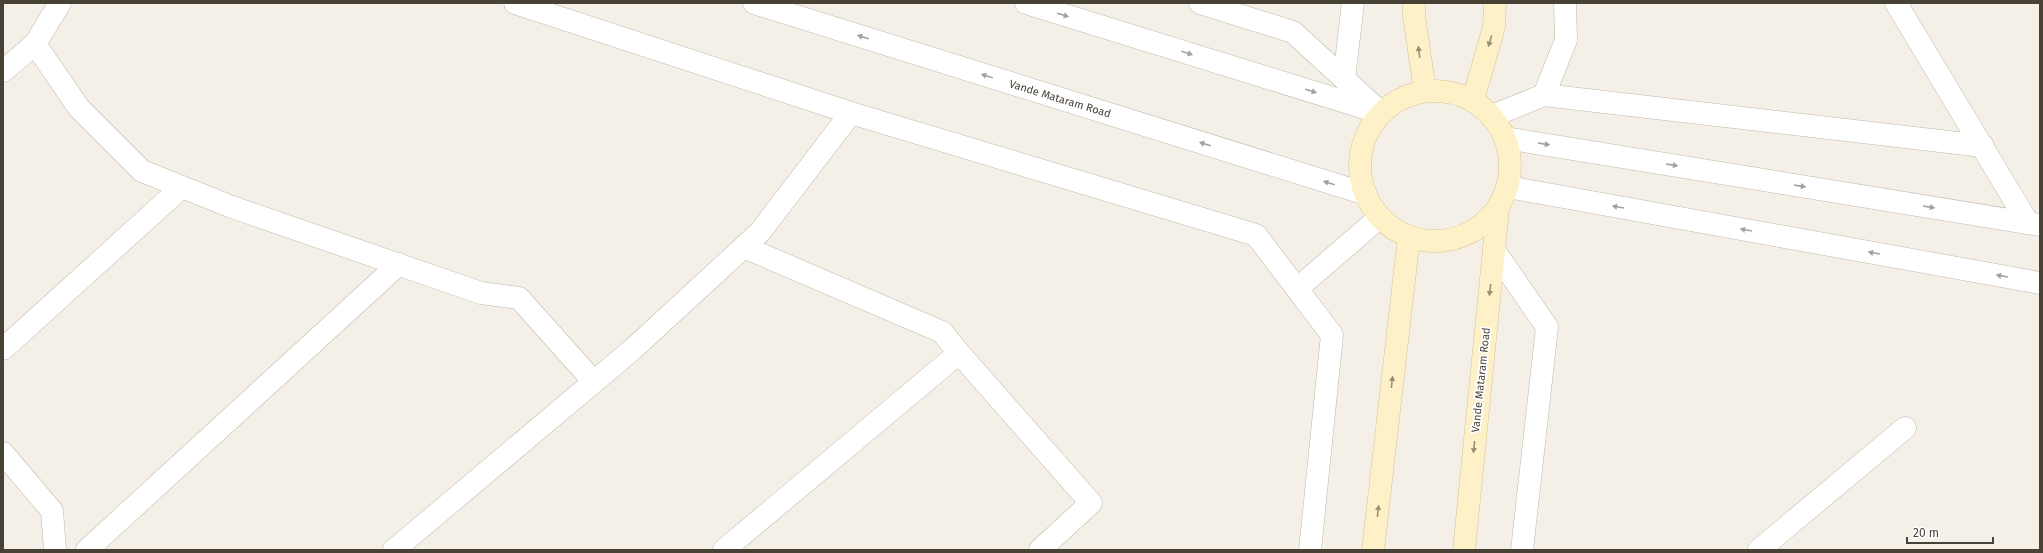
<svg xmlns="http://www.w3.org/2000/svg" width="2043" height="553" font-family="'Fira Sans',sans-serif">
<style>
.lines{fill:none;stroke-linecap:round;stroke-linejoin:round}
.minor-casing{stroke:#c0b8aa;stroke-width:23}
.tertiary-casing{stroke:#c0b8aa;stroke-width:23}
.secondary-casing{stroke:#d5c497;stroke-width:23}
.minor{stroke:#fff;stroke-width:22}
.tertiary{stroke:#fff;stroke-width:22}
.secondary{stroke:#fff1c7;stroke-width:22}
.oneway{fill:#a4a09a}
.oneway2{fill:#9a9077}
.labels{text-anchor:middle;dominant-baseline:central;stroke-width:3.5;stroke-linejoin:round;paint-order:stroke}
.street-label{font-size:11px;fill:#484136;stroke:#fff}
</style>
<rect width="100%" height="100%" fill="#f4f0e8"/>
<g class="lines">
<defs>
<path id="minor" d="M 60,3 L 35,44 L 79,108 L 142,171 L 232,207 L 481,293 L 519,298 L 594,382
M 1896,3 L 2028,223
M 3,71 L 35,44
M 1544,95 L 1983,146
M 1505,138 L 2040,225
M 1508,187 L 2040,283
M 744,247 L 942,332 L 959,353
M 3,349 L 182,187
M 3,453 L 52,511 L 55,550
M 87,550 L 399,264
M 394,550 L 633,349 L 760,232 L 851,113
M 724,550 L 959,353 L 1091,503 L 1040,550
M 1759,550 L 1905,428"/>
<path id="tertiary" d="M 515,3 L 851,113 L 1256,235 L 1332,335 L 1310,550
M 754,3 L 1366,194
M 1026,3 L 1381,113
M 1200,3 L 1293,32 L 1377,109
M 1344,79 L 1353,3
M 1492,116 L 1544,95 L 1566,40 L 1565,3
M 1494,250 L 1547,327 L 1522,550
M 1298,288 L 1380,217"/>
<path id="secondary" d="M 1414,3 L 1414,16 L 1425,91
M1360 166a75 75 0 1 1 150 0a75 75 0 1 1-150 0Z
M 1473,100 L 1494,27 L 1495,3
M 1373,550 L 1409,237
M 1464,550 L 1498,209"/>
</defs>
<use href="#minor" class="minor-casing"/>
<use href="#tertiary" class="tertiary-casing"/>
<use href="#secondary" class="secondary-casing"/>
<use href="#minor" class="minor"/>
<use href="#tertiary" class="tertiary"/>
<use href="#secondary" class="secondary"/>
</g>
<defs><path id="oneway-solid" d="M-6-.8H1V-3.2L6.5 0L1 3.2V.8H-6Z"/></defs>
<g class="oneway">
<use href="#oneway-solid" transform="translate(1063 15) rotate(17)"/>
<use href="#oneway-solid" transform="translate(863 37) rotate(-163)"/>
<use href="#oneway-solid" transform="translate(1187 53) rotate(17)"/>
<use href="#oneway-solid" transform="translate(987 76) rotate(-163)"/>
<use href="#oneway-solid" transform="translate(1311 91) rotate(17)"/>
<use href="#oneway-solid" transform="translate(1205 144) rotate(-163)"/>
<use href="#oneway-solid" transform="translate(1544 144) rotate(9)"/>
<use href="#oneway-solid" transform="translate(1672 165) rotate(9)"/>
<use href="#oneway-solid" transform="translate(1329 183) rotate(-163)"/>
<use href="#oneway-solid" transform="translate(1800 186) rotate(9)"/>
<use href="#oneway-solid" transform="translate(1618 207) rotate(-170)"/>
<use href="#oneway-solid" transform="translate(1929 207) rotate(9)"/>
<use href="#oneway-solid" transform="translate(1746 230) rotate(-170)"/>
<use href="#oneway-solid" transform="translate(1874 253) rotate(-170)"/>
<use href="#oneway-solid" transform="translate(2002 276) rotate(-170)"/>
</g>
<g class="oneway2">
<use href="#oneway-solid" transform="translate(1490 41) rotate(106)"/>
<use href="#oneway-solid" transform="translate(1419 52) rotate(-98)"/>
<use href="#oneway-solid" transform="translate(1490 290) rotate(96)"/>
<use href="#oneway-solid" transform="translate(1392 382) rotate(-84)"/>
<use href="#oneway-solid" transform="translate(1474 447) rotate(96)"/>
<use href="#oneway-solid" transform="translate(1378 511) rotate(-84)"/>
</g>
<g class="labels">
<g class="street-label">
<text transform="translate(1060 99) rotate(17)">Vande Mataram Road</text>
<text transform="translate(1481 380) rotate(-84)">Vande Mataram Road</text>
</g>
</g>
<rect width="2043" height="553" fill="none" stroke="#484136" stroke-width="8"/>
<path d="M1907 537v6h86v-6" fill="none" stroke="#484136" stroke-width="2"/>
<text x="1913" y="537" font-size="12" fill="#484136" stroke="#ffffff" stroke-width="3" paint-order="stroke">20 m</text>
</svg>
